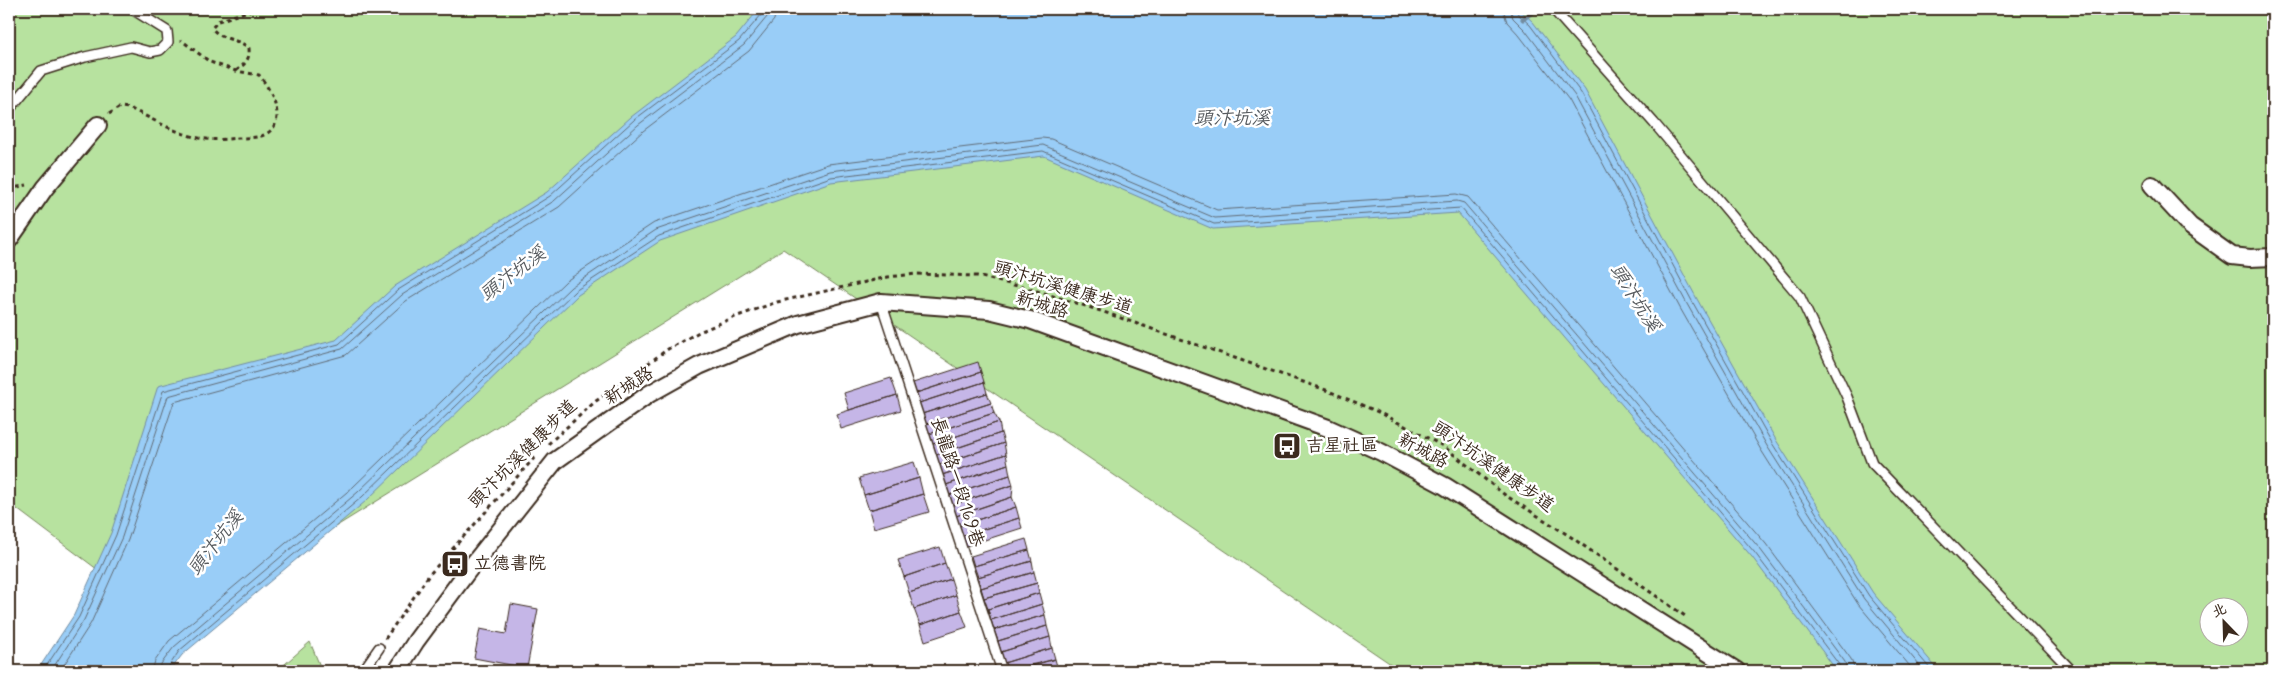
<svg xmlns="http://www.w3.org/2000/svg" width="2282" height="680" font-family="Mynerve,'LXGW WenKai TC',sans-serif">
<style>
.green{fill:#b7e29f;stroke:#79865e;fill-rule:evenodd}
.water{fill:#99cdf7;stroke:#738ca0}
.lines{fill:none;stroke-linecap:round;stroke-linejoin:round}
.shore{stroke:#616b75;stroke-width:1}
.stream{stroke:#738ca0;stroke-width:5}
.building{fill:#c5b6e7;stroke:#3b2a1e}
.service-casing{stroke:#3b2a1e;stroke-width:12}
.minor-casing{stroke:#3b2a1e;stroke-width:20}
.path{stroke:#3b2a1e;stroke-width:3;stroke-dasharray:4 4;stroke-linecap:butt}
.service{stroke:#fff;stroke-width:9}
.minor{stroke:#fff;stroke-width:16}
.labels{text-anchor:middle;dominant-baseline:central;stroke-width:5;stroke-linejoin:round;paint-order:stroke}
.street-label{font-size:18px;fill:#3b2a1e;stroke:#fff}
.poi-label{font-size:18px;fill:#3b2a1e;stroke:#fff;text-anchor:start}
.water-label{font-size:19px;font-style:italic;fill:#575b5f;stroke:#fff}
</style>
<rect width="100%" height="100%" fill="#fff"/>
<filter id="ink" filterUnits="userSpaceOnUse"><feTurbulence type="fractalNoise" baseFrequency=".02" numOctaves="2"/><feDisplacementMap in="SourceGraphic" scale="10" xChannelSelector="R" yChannelSelector="G"/><feConvolveMatrix kernelMatrix="1 2 1 2 8 2 1 2 1" color-interpolation-filters="sRGB"/></filter>
<g filter="url(#ink)">
<path class="green" d="M 9,9 L 2273,9 L 2273,671 L 1401,671 L 783,249 L 174,627 L 9,503 ZM 2210,608 L 2240,608 L 2240,638 L 2210,638 Z
M 310,642 L 322,671 L 277,671 Z"/>
<path class="water" d="M 759,9 L 1519,9 L 1533,22 L 1585,90 L 1697,299 L 1776,440 L 1873,593 L 1939,671 L 1837,671 L 1752,557 L 1458,213 L 1213,229 L 1044,156 L 831,182 L 660,241 L 578,295 L 366,501 L 182,655 L 170,671 L 37,671 L 74,615 L 111,533 L 158,386 L 336,340 L 395,286 L 547,192 L 631,117 L 736,37 Z"/>
<g class="lines">
<path class="shore" d="M 1503,9 L 1507,22 L 1519,35 L 1569,100 L 1680,308 L 1761,450 L 1858,604 L 1914,671
M 1510,9 L 1513,18 L 1525,30 L 1575,96 L 1687,304 L 1767,446 L 1864,599 L 1924,671
M 1516,9 L 1518,14 L 1530,25 L 1581,93 L 1692,301 L 1772,443 L 1869,596 L 1932,671
M 43,671 L 79,617 L 116,535 L 163,391 L 339,344 L 398,290 L 550,196 L 634,120 L 739,41 L 762,14 L 763,9
M 51,671 L 84,620 L 122,537 L 168,396 L 342,349 L 402,295 L 554,201 L 638,125 L 744,45 L 767,17 L 769,9
M 60,671 L 91,623 L 128,540 L 174,402 L 346,355 L 406,301 L 559,207 L 643,131 L 749,51 L 774,20 L 776,9
M 152,671 L 155,661 L 169,641 L 353,487 L 566,281 L 654,223 L 828,164 L 1042,138 L 1051,139 L 1217,210 L 1456,194 L 1468,197 L 1766,544 L 1851,659 L 1855,671
M 160,671 L 161,664 L 174,647 L 358,492 L 571,287 L 656,230 L 830,171 L 1043,145 L 1215,218 L 1457,201 L 1464,203 L 1760,549 L 1845,662 L 1847,671
M 166,671 L 179,651 L 362,497 L 575,291 L 659,236 L 831,177 L 1043,151 L 1214,224 L 1461,208 L 1755,553 L 1840,666 L 1841,671"/>
<path class="stream" d="M 1523,19 L 1536,9"/>
</g>
<path class="building" d="M 978,362 L 981,372 L 916,393 L 913,383 Z
M 981,372 L 984,382 L 919,403 L 916,393 Z
M 891,378 L 897,395 L 849,410 L 844,393 Z
M 984,382 L 987,393 L 922,414 L 919,403 Z
M 987,393 L 991,403 L 926,424 L 922,414 Z
M 897,395 L 901,410 L 841,429 L 837,414 Z
M 991,403 L 994,413 L 929,434 L 926,424 Z
M 994,413 L 999,422 L 933,444 L 929,434 Z
M 999,422 L 1001,433 L 936,455 L 933,444 Z
M 1001,433 L 1004,443 L 939,465 L 936,455 Z
M 1004,443 L 1006,454 L 942,475 L 939,465 Z
M 1006,454 L 1008,464 L 946,485 L 942,475 Z
M 914,462 L 919,478 L 864,495 L 859,478 Z
M 1008,464 L 1010,475 L 949,495 L 946,485 Z
M 1010,475 L 1013,485 L 952,505 L 949,495 Z
M 919,478 L 923,494 L 869,510 L 864,495 Z
M 1013,485 L 1012,497 L 956,516 L 952,505 Z
M 923,494 L 929,512 L 874,528 L 869,510 Z
M 1012,497 L 1016,507 L 959,526 L 956,516 Z
M 1016,507 L 1019,518 L 962,536 L 959,526 Z
M 1019,518 L 1022,528 L 966,546 L 962,536 Z
M 1026,539 L 1029,550 L 974,566 L 971,556 Z
M 940,547 L 945,563 L 904,577 L 898,560 Z
M 1029,550 L 1032,561 L 978,577 L 974,566 Z
M 1032,561 L 1034,572 L 981,588 L 978,577 Z
M 945,563 L 951,579 L 909,593 L 904,577 Z
M 1034,572 L 1037,583 L 984,598 L 981,588 Z
M 951,579 L 956,595 L 914,609 L 909,593 Z
M 1037,583 L 1039,593 L 988,609 L 984,598 Z
M 1039,593 L 1042,604 L 991,620 L 988,609 Z
M 956,595 L 961,611 L 920,625 L 914,609 Z
M 511,604 L 538,609 L 527,668 L 474,658 L 480,629 L 506,634 Z
M 1042,604 L 1045,615 L 994,630 L 991,620 Z
M 961,611 L 967,627 L 925,641 L 920,625 Z
M 1045,615 L 1047,626 L 998,641 L 994,630 Z
M 1047,626 L 1050,637 L 1001,652 L 998,641 Z
M 1050,637 L 1052,648 L 1004,663 L 1001,652 Z
M 1052,648 L 1055,659 L 1007,671 L 1004,663 Z
M 1055,659 L 1058,670 L 1052,671 L 1014,671 Z"/>
<g class="lines">
<defs>
<path id="service" d="M 1553,9 L 1654,123 L 1800,297 L 1847,397 L 1872,463 L 2072,671
M 9,110 L 41,71 L 85,57 L 131,47 L 150,52 L 160,50 L 168,42 L 167,31 L 132,9
M 881,302 L 1002,671
M 363,671 L 379,648"/>
<path id="minor" d="M 2152,185 L 2190,226 L 2232,256 L 2250,258 L 2273,257
M 9,240 L 45,188 L 98,125
M 397,671 L 416,641 L 467,572 L 555,461 L 649,394 L 699,366 L 798,324 L 881,302 L 989,310 L 1030,320 L 1328,428 L 1381,452 L 1445,486 L 1737,671"/>
</defs>
<use href="#service" class="service-casing"/>
<use href="#minor" class="minor-casing"/>
<path class="path" d="M 236,71 C 245,64 250,60 249,48 C 238,38 221,41 212,28 L 218,21 L 255,9
M 109,114 L 120,107 L 129,108 C 149,117 168,129 188,135 C 205,141 221,140 238,138 C 245,138 254,138 261,136 C 291,126 272,91 259,75 L 236,71 L 210,62 L 181,40
M 9,189 L 27,185
M 548,444 L 596,401 L 668,349 L 699,332 L 735,317 L 777,302 L 888,277 L 916,274 L 977,276 L 1034,290 L 1095,309 L 1326,390 L 1376,411 L 1443,446 L 1505,495 L 1571,537 L 1685,616
M 385,639 L 429,575 L 535,457"/>
<use href="#service" class="service"/>
<use href="#minor" class="minor"/>
</g>
</g>
<defs>
<symbol id="bus-square" viewBox="-11 -11 22 22"><rect x="-9" y="-9" width="18" height="18" rx="4" fill="#3b2a1e" stroke="#fff"/><path d="M-5-6H5V4H4V6H2V4H-2V6H-4V4H-5ZM-3.5-4V0h7V-4ZM-3.5 1.2v1.5H-2V1.2ZM2 1.2v1.5H3.5V1.2Z" fill="#fff"/></symbol>
</defs>
<g fill-rule="evenodd">
<use href="#bus-square" x="1271" y="430" width="32" height="32"/>
<use href="#bus-square" x="439" y="548" width="32" height="32"/>
</g>
<g class="labels">
<g class="street-label">
<text transform="translate(1063 288) rotate(17)">頭汴坑溪健康步道</text>
<text transform="translate(1042 305) rotate(17)">新城路</text>
<text transform="translate(629 386) rotate(-33)">新城路</text>
<text transform="translate(1423 451) rotate(28)">新城路</text>
<text transform="translate(523 454) rotate(-45)">頭汴坑溪健康步道</text>
<text transform="translate(1493 467) rotate(35)">頭汴坑溪健康步道</text>
<text transform="translate(957 482) rotate(72)">長龍路一段169巷</text>
</g>
<g class="poi-label">
<text x="1306" y="446">吉星社區</text>
<text x="474" y="564">立德書院</text>
</g>
<g class="water-label">
<text x="1232" y="118">頭汴坑溪</text>
<text transform="translate(513 274) rotate(-37)">頭汴坑溪</text>
<text transform="translate(1635 298) rotate(58)">頭汴坑溪</text>
<text transform="translate(216 543) rotate(-52)">頭汴坑溪</text>
</g>
</g>
<rect width="2282" height="680" fill="none" stroke="#fff" stroke-width="30"/>
<rect x="15" y="15" width="2252" height="650" fill="none" stroke="#3b2a1e" stroke-width="2" filter="url(#ink)"/>
<g transform="translate(2224 622) rotate(337)"><circle r="24" fill="#ffffff" stroke="#b1aaa5"/>
<path d="M0-4L9 19L0 12L-9 19Z" fill="#3b2a1e"/>
<text y="-8" font-size="14" font-weight="bold" text-anchor="middle" fill="#3b2a1e">北</text>
</g>
</svg>
